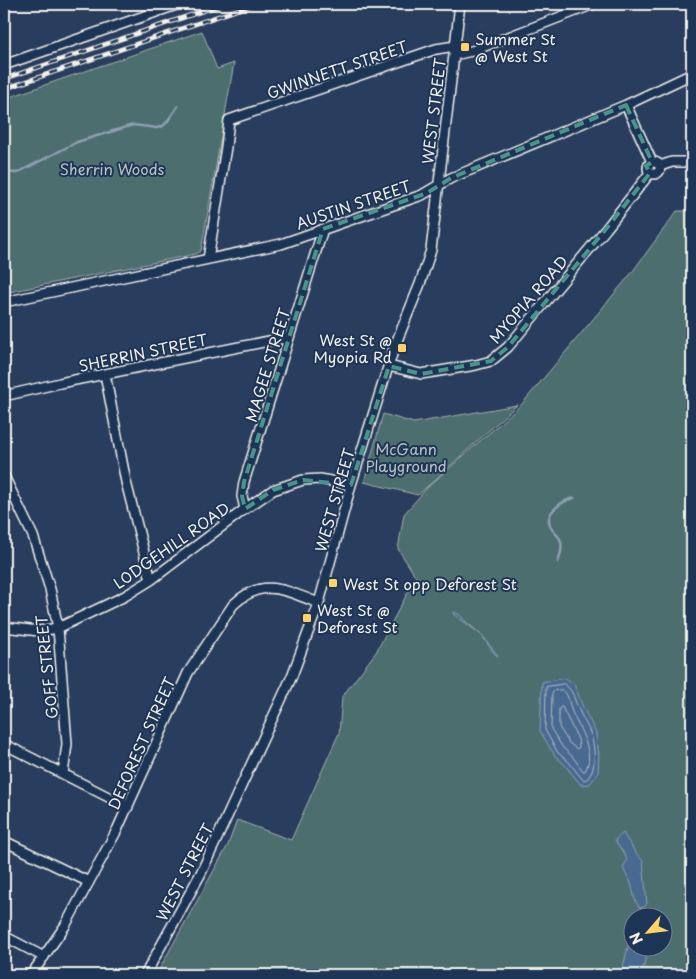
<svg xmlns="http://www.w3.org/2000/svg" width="696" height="979" font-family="'Playpen Sans',sans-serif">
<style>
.green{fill:#4e6e6e;stroke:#a1b0ab;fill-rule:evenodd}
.water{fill:#4a6a90;stroke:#8ea0b3}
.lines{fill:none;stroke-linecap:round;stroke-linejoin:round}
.shore{stroke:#b0bbc5;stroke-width:1}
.stream{stroke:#8ea0b3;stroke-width:2.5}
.minor-casing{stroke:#f4f1e8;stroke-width:12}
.minor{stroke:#1d3557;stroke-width:9}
.rail-casing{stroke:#f4f1e8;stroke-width:4.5}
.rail{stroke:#1d3557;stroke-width:2.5;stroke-dasharray:8;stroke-linecap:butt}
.marked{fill:none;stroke:#48958c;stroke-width:4;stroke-dasharray:10 6;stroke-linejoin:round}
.poi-dot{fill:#ffd166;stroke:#1d3557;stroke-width:2}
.labels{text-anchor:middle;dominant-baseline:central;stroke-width:4;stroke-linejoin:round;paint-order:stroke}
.poi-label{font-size:15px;fill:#f4f1e8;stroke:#1d3557;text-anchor:start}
.street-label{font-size:15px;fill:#f4f1e8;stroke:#1d3557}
.park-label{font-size:15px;fill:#bac3bd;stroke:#1d3557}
</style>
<rect width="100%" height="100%" fill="#293d5f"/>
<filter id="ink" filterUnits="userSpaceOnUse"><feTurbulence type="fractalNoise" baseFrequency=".02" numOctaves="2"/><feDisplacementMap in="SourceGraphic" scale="10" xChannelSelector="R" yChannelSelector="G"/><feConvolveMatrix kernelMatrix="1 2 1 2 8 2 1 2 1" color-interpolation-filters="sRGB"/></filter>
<g filter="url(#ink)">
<path class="green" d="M 202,31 L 217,69 L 234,63 L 201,251 L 196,254 L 4,293 L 4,99 Z
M 677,211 L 692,211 L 692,975 L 156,975 L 228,845 L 237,820 L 291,840 L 339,733 L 342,697 L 376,652 L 416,577 L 398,549 L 404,514 L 428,487 L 522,404 L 630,275 ZM 634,916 L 664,916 L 664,946 L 634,946 Z
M 517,405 L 418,495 L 364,482 L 383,414 L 414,423 Z"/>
<path class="water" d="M 454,612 L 460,615 L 466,622 L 482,635 L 498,656 C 490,652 487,640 480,634 C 471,627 462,620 453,614 Z
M 565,678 L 574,684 L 583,707 L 596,733 L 599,755 L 598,773 L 590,784 L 581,785 L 564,764 L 555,756 L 540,731 L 542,682 Z
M 623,833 L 635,852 L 643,861 L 647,904 L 644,907 L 640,908 C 633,900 634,891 630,881 C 628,876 624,873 623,867 L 627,861 C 626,854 618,847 615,840 Z
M 633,927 L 634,946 L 647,947 L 644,966 L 639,972 L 639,975 L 623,975 L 623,967 Z"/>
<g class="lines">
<path class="shore" d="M 564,684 C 574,690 574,700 579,710 C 582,718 588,726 591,735 C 595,749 597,769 587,779 L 583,780 L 568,761 L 558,753 L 545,730 L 546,687 Z
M 563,690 C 569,695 569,704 572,712 C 579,728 596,754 585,771 L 583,771 L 572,756 L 563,748 L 551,729 L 552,693 L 554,691 Z
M 562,707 L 578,739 L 579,747 L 577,749 L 569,743 L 559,727 L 559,709 Z"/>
<path class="stream" d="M 4,172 L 17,173 L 77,142 L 133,125 L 157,128 L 163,126 L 167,122 L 178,106
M 558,562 C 560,556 563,549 561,542 C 560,536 555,534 552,529 C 541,514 562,501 574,498"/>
<defs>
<path id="minor" d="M 454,55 L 472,51 L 594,4
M 4,65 L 179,4
M 626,105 L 652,162
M648 168a6 6 0 1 1 12 0a6 6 0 1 1-12 0Z
M 660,166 L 672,162 L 692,162
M 208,259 L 226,147 L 229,120 L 436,49 L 455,46
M 4,302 L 281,244 L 422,195 L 451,178 L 626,105 L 692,74
M 389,366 L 421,374 L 440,371 L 476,365 L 491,361 L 508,347 L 606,229 L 650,173
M 105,374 L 126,482 L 151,580
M 4,396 L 60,383 L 289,337
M 4,476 L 33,536 L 50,589 L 58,628 L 67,744 L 63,774
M 245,509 L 242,496 L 244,482 L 323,229
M 4,627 L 39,631 L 58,628 L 125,596 L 151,580 L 245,509 L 273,490 L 303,480 L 320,479 L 351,485
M 4,744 L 128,807
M 4,841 L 89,882
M 4,936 L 44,957
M 31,975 L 65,926 L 117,830 L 188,673 L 233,605 C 263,576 286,591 319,603
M 145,975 L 201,873 L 292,676 L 319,603 L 351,485 L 394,348 L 420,284 L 431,250 L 460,4"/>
</defs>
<use href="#minor" class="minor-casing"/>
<use href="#minor" class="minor"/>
<defs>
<path id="rail" d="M 4,79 L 223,4
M 4,89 L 254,4"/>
</defs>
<use href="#rail" class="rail-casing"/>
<use href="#rail" class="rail"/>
</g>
</g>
<path class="marked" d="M 626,105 L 652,162 L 646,166 L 650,173 L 606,229 L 508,347 L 491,361 L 421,374 L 389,366 L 351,485 L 303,480 L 273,490 L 245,509 L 242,496 L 244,482 L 323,229 L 427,193 L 451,178 Z"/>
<g class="poi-dot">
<rect x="460" y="42" width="10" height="10" rx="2.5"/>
<rect x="397" y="343" width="10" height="10" rx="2.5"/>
<rect x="328" y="578" width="10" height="10" rx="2.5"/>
<rect x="302" y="613" width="10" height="10" rx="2.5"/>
</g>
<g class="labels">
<g class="poi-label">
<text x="475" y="38">Summer St<tspan x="475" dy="17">@ West St</tspan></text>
<text x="392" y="339" text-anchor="end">West St @<tspan x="392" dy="17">Myopia Rd</tspan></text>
<text x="343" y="583">West St opp Deforest St</text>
<text x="317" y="609">West St @<tspan x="317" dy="17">Deforest St</tspan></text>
</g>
<g class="street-label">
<text transform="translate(337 69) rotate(-19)">GWINNETT STREET</text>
<text transform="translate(433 111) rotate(-83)">WEST STREET</text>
<text transform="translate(353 204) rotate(-19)">AUSTIN STREET</text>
<text transform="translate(528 299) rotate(-49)">MYOPIA ROAD</text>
<text transform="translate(143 352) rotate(-12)">SHERRIN STREET</text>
<text transform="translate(267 365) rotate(-73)">MAGEE STREET</text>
<text transform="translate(334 500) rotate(-74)">WEST STREET</text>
<text transform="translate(171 545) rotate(-35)">LODGEHILL ROAD</text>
<text transform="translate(46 667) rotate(-96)">GOFF STREET</text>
<text transform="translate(141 743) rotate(-66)">DEFOREST STREET</text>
<text transform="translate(184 872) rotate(-63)">WEST STREET</text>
</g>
<g class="park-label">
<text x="112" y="168">Sherrin Woods</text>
<text x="406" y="448">McGann<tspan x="406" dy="17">Playground</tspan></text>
</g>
</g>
<rect width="696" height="979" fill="none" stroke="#1d3557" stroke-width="20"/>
<rect x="10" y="10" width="676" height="959" fill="none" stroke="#f4f1e8" stroke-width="2" filter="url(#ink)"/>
<g transform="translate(648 932) rotate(242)"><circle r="24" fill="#1d3557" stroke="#738091"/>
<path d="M0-4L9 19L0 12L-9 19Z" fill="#ffd166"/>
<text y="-8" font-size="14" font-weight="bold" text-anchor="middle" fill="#f4f1e8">N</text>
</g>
</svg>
